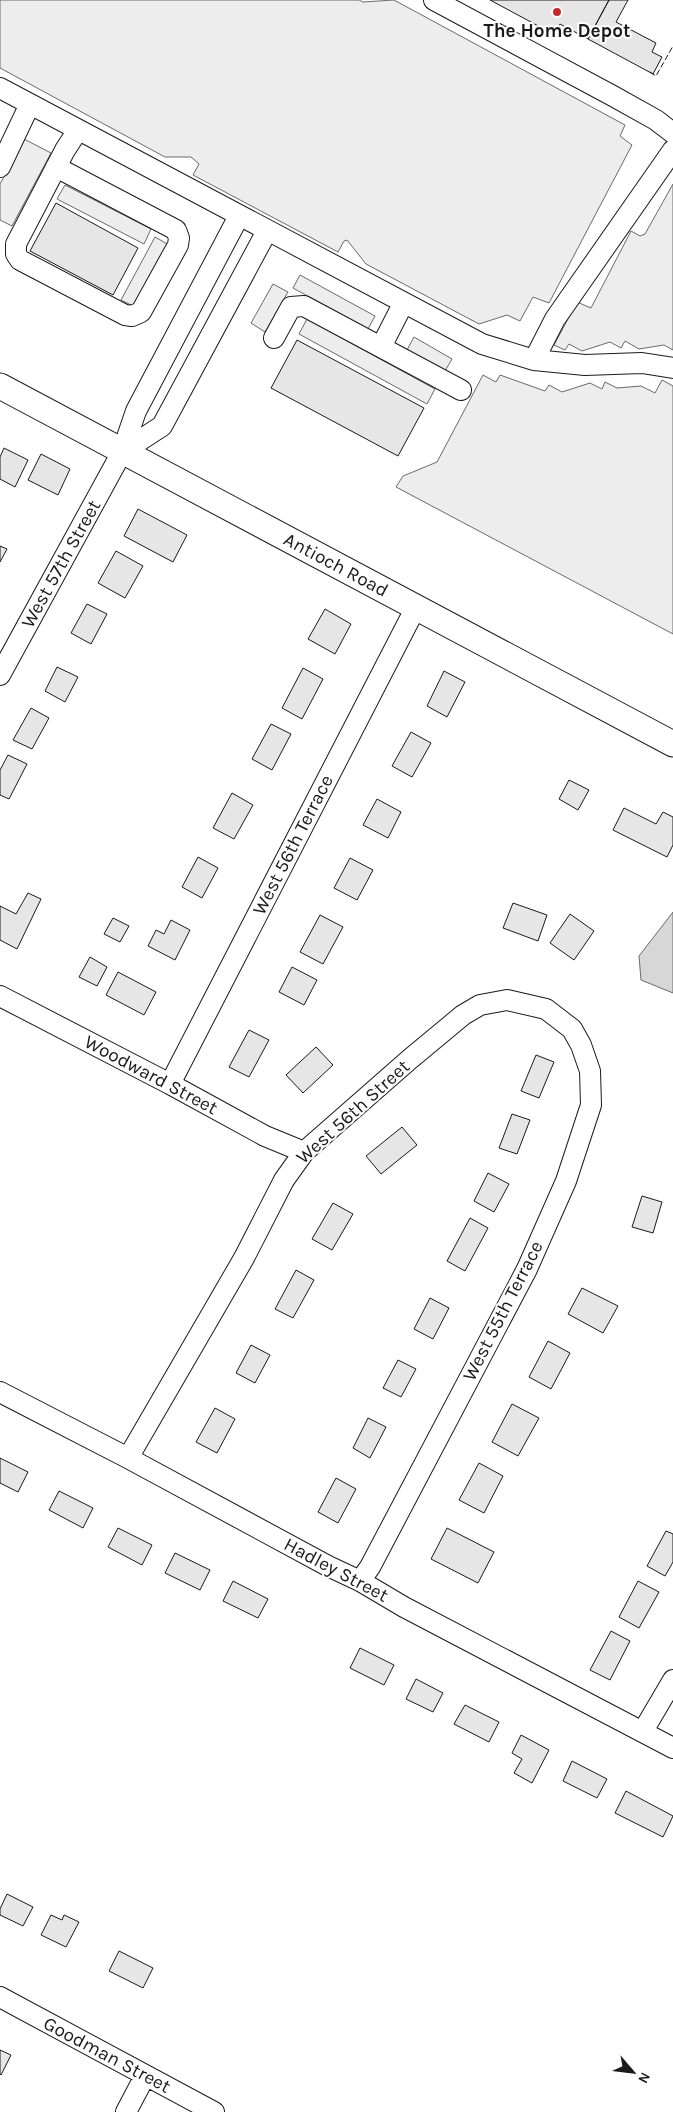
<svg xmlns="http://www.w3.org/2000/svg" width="673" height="2112" font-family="Karla,sans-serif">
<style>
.built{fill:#ededed;stroke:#6a6a6a}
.water{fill:#d7d7d7;stroke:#6a6a6a}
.building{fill:#e6e6e6;stroke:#1a1a1a}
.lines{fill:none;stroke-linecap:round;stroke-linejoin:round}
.minor-casing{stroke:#1a1a1a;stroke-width:22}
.major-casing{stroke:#1a1a1a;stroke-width:27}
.minor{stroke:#fff;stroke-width:20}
.major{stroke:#fff;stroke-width:25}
.fence{stroke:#1a1a1a;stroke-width:1;stroke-dasharray:6 2.5;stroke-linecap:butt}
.poi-dot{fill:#c62828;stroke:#fff;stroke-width:2}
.labels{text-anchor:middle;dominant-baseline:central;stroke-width:4;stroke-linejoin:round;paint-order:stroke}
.poi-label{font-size:19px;font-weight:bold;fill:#1a1a1a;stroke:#fff}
.street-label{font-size:19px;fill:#1a1a1a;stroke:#fff}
</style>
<rect width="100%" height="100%" fill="#fff"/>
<path class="built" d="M 0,0 L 359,0 L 363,2 L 394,0 L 625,125 L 620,136 L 632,145 L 549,303 L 533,297 L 520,321 L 507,315 L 479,324 L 366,264 L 347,240 L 344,241 L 338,252 L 193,175 L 199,164 L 191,157 L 165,157 L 0,68 Z
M 24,139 L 51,153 L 12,226 L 0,220 L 0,184 Z
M 673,184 L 673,350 L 664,345 L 639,349 L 625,341 L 621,348 L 610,342 L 582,351 L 569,344 L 565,350 L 554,345 L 577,302 L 591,308 L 631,231 L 640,236 L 645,234 Z
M 65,185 L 151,229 L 144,244 L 57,199 Z
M 155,237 L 169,245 L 135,307 L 121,300 Z
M 300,275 L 375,316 L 368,329 L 293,288 Z
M 273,284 L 288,292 L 265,332 L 251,323 Z
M 307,319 L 435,389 L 427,404 L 299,334 Z
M 414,337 L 452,359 L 445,371 L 407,350 Z
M 483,375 L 496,382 L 500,375 L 545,391 L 549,385 L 562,392 L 590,383 L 602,389 L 605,382 L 617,388 L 641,386 L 655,393 L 662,380 L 673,386 L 673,634 L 396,487 L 403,476 L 437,462 Z"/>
<path class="water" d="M 673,912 L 673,993 L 641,980 L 639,956 Z"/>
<path class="building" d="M 490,0 L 609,0 L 588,39 L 560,24 L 555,35 Z
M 609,0 L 628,0 L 616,22 L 656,43 L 652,52 L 662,57 L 653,74 L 588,39 Z
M 56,203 L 138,248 L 113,295 L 30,251 Z
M 297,340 L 424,408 L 398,456 L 271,388 Z
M 4,448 L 28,460 L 15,487 L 0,479 L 0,457 Z
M 41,454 L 70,469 L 58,495 L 28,480 Z
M 138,509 L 187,535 L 173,562 L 124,536 Z
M 0,546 L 7,549 L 0,562 Z
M 116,551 L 143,566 L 125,598 L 98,583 Z
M 87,604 L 107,614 L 91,644 L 71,633 Z
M 325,609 L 351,624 L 335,654 L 308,639 Z
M 57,667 L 78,677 L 65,702 L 45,691 Z
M 303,668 L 323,679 L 302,719 L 282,708 Z
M 444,671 L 465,682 L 447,717 L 427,706 Z
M 31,708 L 49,718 L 32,749 L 13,740 Z
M 271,724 L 291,734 L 272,770 L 252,759 Z
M 411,732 L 431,743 L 412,777 L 392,766 Z
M 8,755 L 27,764 L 9,799 L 0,795 L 0,770 Z
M 569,780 L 589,790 L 578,810 L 559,799 Z
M 232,793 L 253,805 L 234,839 L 213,828 Z
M 377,799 L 401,812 L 388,838 L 363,825 Z
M 624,808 L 656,824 L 663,812 L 673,817 L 673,845 L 667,857 L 613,830 Z
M 198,857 L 218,868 L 202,898 L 182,887 Z
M 350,858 L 373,870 L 357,900 L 334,888 Z
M 28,893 L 41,899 L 17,949 L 0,940 L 0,906 L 16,914 Z
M 513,903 L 547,915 L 538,941 L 503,928 Z
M 570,914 L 594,931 L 574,960 L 550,943 Z
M 320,915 L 343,927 L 323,964 L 300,952 Z
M 113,918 L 129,926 L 120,942 L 104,934 Z
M 171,920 L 190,930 L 175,960 L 148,946 L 156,930 L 164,934 Z
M 90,957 L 107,967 L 97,986 L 79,977 Z
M 292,967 L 317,980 L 304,1005 L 279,992 Z
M 118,972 L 156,992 L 144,1015 L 106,995 Z
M 249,1030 L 269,1040 L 249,1077 L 229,1067 Z
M 316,1047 L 333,1065 L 303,1093 L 286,1075 Z
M 536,1055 L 554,1062 L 539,1098 L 521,1091 Z
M 512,1114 L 530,1120 L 517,1154 L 499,1148 Z
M 402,1127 L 417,1145 L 381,1174 L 366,1156 Z
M 488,1173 L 509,1184 L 494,1212 L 474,1201 Z
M 642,1196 L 662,1202 L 653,1233 L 632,1227 Z
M 333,1203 L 353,1214 L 332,1250 L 312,1239 Z
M 470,1218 L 488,1228 L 465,1271 L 447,1261 Z
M 296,1270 L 314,1280 L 293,1318 L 275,1309 Z
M 582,1288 L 618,1306 L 603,1333 L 568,1314 Z
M 430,1298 L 449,1308 L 433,1339 L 414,1329 Z
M 548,1341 L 570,1353 L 551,1389 L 529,1377 Z
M 251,1345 L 270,1355 L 255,1383 L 236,1373 Z
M 398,1360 L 416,1369 L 401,1397 L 383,1388 Z
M 512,1404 L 539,1418 L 518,1456 L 492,1442 Z
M 215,1408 L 235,1419 L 217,1453 L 196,1442 Z
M 368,1418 L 386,1427 L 370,1458 L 353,1448 Z
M 0,1458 L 28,1472 L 18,1492 L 0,1483 Z
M 479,1463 L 503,1476 L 484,1513 L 459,1500 Z
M 336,1478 L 356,1489 L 338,1523 L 318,1512 Z
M 59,1491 L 93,1508 L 83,1528 L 49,1510 Z
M 118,1528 L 152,1545 L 142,1565 L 108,1547 Z
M 447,1528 L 494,1552 L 478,1583 L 431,1559 Z
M 666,1531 L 673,1534 L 673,1562 L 665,1576 L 647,1566 Z
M 175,1553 L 210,1570 L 200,1590 L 165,1573 Z
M 233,1581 L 268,1599 L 258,1618 L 223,1601 Z
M 638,1581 L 659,1592 L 639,1628 L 619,1617 Z
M 611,1631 L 630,1641 L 610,1680 L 590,1670 Z
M 360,1648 L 394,1665 L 384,1685 L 350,1668 Z
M 416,1679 L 443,1693 L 433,1712 L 406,1699 Z
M 465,1705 L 499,1722 L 489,1742 L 454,1724 Z
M 521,1735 L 549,1750 L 532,1783 L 514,1773 L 522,1759 L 512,1753 Z
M 572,1761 L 607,1779 L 597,1798 L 563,1781 Z
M 626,1791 L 673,1816 L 663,1837 L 615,1813 Z
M 7,1894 L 33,1907 L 23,1926 L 0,1915 L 0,1909 Z
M 51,1915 L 62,1920 L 64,1915 L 79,1922 L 66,1947 L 41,1935 Z
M 119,1951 L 153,1968 L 143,1988 L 109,1971 Z
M 0,2050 L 11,2055 L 1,2075 L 0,2074 Z"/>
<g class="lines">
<defs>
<path id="minor" d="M 434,0 L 613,96 L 656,120 L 673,133
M 0,88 L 482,344 L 534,360 L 585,365 L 642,363 L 673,368
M 0,167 L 30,104
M 56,167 L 176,230 L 179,238 L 178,245 L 141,312 L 132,316 L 125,315 L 20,260 L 16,254 L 16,244 L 65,150 L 78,130
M 274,338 L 291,307 L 304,306 L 461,390
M 381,347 L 403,304
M 534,360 L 555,319 L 673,150
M 122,452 L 162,426 L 267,231
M 0,675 L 122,452 L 136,411 L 239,216
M 0,996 L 170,1084 L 265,1136 L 304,1152
M 170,1084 L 416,607
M 0,1392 L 128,1458 L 328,1566 L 360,1581 L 404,1607 L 673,1748
M 128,1458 L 244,1258 L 284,1180 L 304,1152 L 410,1059 L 463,1015 L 480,1005 L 507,1000 L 546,1009 L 572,1029 L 581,1045 L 590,1071 L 591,1105 L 566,1181 L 527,1269 L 370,1567 L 360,1581
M 643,1731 L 673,1680
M 0,1997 L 214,2112
M 126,2112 L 145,2076"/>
<path id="major" d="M 0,386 L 673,744"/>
</defs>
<use href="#minor" class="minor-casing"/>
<use href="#major" class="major-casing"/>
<use href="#minor" class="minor"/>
<use href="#major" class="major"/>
<path class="fence" d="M 650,72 L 656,76 L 673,46"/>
</g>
<circle class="poi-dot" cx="557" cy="12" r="5"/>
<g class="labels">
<g class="poi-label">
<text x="557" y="31">The Home Depot</text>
</g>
<g class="street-label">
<text transform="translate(61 564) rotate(-61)">West 57th Street</text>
<text transform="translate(336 565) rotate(28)">Antioch Road</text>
<text transform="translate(293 845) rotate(-63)">West 56th Terrace</text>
<text transform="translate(151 1075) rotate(28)">Woodward Street</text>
<text transform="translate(353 1112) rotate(-42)">West 56th Street</text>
<text transform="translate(503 1311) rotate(-63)">West 55th Terrace</text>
<text transform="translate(336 1570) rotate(28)">Hadley Street</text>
<text transform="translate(107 2055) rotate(28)">Goodman Street</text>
</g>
</g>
<g transform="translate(633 2072) rotate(118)" stroke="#ffffff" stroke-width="4" paint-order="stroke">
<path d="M0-4L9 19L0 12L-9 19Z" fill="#1a1a1a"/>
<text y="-8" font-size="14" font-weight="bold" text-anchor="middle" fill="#1a1a1a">N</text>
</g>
</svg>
